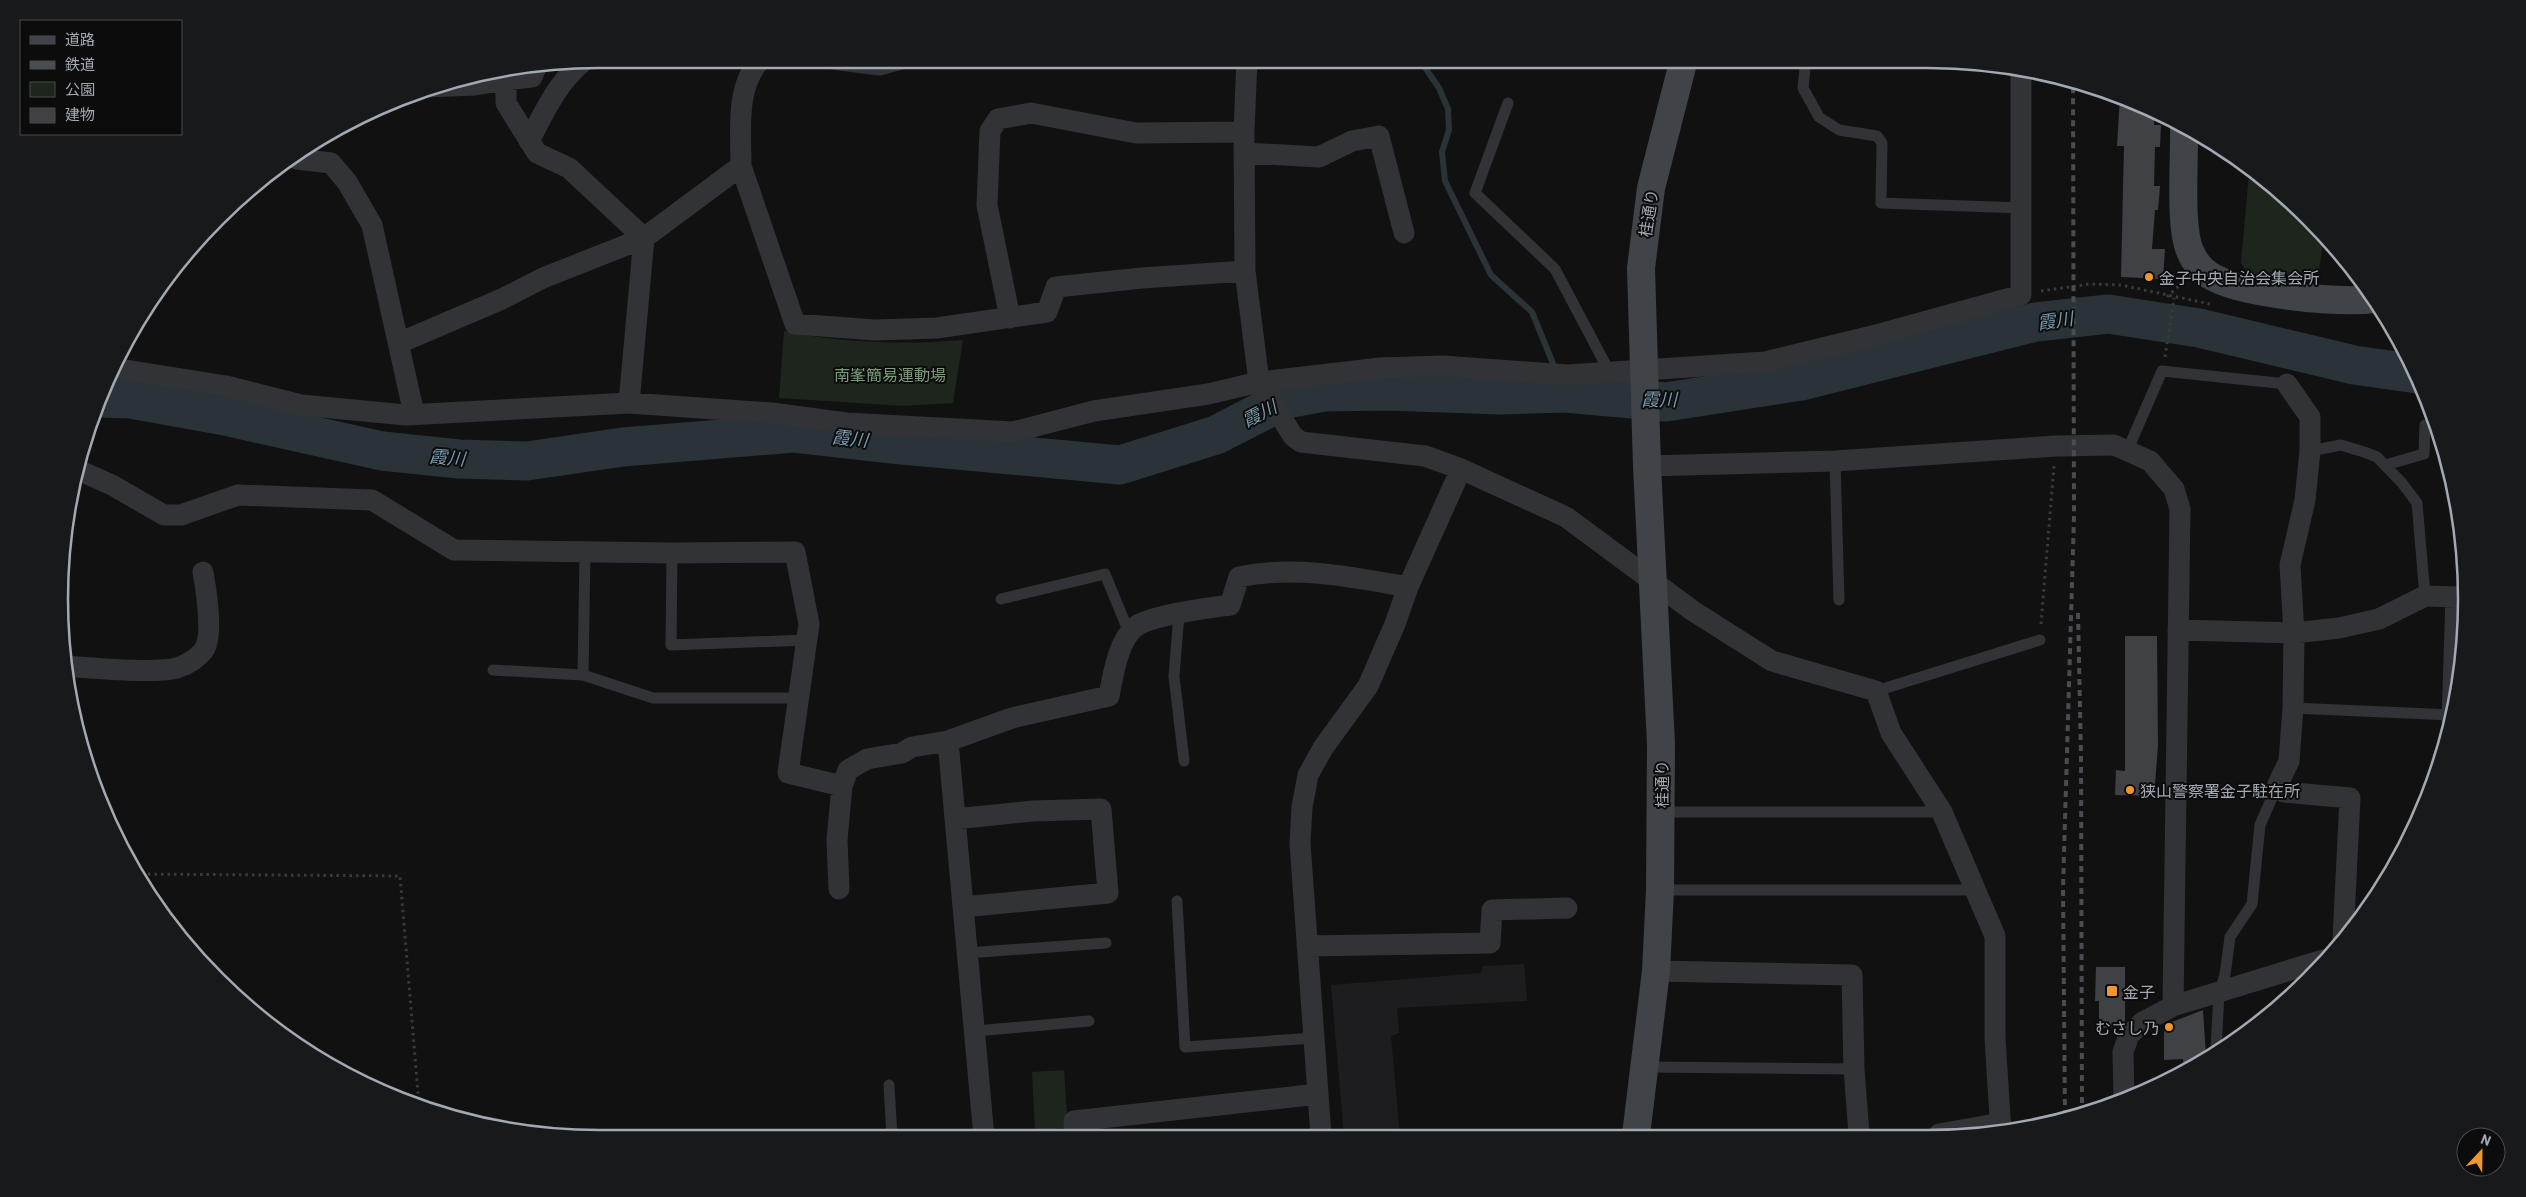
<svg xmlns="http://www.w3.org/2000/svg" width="2526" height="1197" font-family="Barlow,'Noto Sans JP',sans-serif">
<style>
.built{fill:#1d1d1f}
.green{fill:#1d251d}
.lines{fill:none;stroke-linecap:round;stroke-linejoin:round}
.stream{stroke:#2a3338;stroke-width:6}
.river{stroke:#2a3338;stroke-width:39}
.building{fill:#404145}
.path{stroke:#383a3e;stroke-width:3;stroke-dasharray:2.5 4;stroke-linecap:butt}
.lane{stroke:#323337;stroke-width:11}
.street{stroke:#323337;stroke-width:21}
.secondary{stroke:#404347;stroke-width:28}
.rail{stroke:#494c50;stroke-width:4;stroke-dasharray:6 5;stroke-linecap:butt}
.poi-dot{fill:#f0962c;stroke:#0c0c0d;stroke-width:2}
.labels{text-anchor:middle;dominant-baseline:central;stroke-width:4;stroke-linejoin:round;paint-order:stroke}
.street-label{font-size:16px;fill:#a2a9b3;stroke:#0c0c0d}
.poi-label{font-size:16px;fill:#a2a9b3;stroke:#0c0c0d;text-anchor:start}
.park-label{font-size:16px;fill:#7b9e79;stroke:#0c0c0d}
.water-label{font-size:18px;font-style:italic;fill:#799caf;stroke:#0c0c0d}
.rim{fill:none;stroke:#a2a9b3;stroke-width:2.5}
</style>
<rect width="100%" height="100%" fill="#111112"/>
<path class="built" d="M 1524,964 L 1527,1001 L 1397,1008 L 1399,1033 L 1391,1036 L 1400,1136 L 1344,1136 L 1331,985 L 1481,973 L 1483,966 Z"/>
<path class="green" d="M 2249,173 L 2257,174 L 2309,217 L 2324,235 L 2317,284 L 2250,277 L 2241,263 Z
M 784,331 C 843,343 903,345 963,340 L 953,403 L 903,406 L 779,398 Z
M 1064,1070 L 1068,1128 L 1035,1130 L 1032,1072 Z"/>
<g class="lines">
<path class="stream" d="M 1424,59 L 1426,69 L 1439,88 L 1448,109 L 1449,130 L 1442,152 L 1445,181 L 1491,275 L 1532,312 L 1565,393"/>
<path class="river" d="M 100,398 L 131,399 L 225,416 L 382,451 L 459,459 L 527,461 L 623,447 L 794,433 L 892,444 L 1120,465 L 1216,435 L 1286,399 L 1324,392 L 1388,391 L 1500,395 L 1565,393 L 1666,402 L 1801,381 L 2036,322 L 2108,314 L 2199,328 L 2354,365 L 2417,374"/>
</g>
<path class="building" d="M 2120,96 L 2154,111 L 2154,125 L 2161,125 L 2160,147 L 2155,147 L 2154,186 L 2160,186 L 2158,210 L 2155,210 L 2152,249 L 2165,249 L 2163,279 L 2121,277 L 2124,146 L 2117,146 Z
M 2125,636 L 2157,636 L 2158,746 L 2154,796 L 2115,795 L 2116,770 L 2125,771 Z
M 2096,967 L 2125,967 L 2125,1022 L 2119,1027 L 2099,1028 L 2099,1001 L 2095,1001 Z
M 2203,1010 L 2206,1056 L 2184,1069 L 2183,1059 L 2164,1060 L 2164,1025 Z"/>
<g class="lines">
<path class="path" d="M 2041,291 L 2090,284 L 2121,285 L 2210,304
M 2167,297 L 2182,283
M 2165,357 L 2174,298
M 2041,624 L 2054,466
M 135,874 L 400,876 L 419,1105
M 2125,993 L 2152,993"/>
<path class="lane" d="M 1806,59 L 1803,88 L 1819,117 L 1839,130 L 1877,136 L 1882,143 L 1881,203 L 2022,208
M 1508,103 L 1475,193 L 1555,269 L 1610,373
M 2128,449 L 2162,371 L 2287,384
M 2310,451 L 2341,445 L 2364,452 L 2377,457 L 2402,483 L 2417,503 L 2425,596
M 1835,461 L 1839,600
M 2385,465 L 2424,454 L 2425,425
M 672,553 L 671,645 L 806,640
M 1001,599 L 1105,574 L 1130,635
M 1179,614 L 1174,676 L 1184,761
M 493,670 L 583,675 L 585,553
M 583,675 L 653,698 L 797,698
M 1876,691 L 2040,640
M 2293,708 L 2452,715
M 1661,812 L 1942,812
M 1660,890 L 1977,890
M 1177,901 L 1185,1047 L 1314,1038
M 967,953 L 1106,943
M 975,1031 L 1089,1021
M 2216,1050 L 2219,993 L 2225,975 L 2230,937 L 2252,904 L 2260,825 L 2278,784
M 1643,1067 L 1854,1069
M 889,1085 L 892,1137"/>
<path class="street" d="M 833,59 L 879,65 L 901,59
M 1247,59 L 1244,132 L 1245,271 L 1259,382 L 1293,436 L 1301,442 L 1425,456 L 1461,469 L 1566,517 L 1693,611 L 1772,661 L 1876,691 L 1891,733 L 1942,812 L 1995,936 L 1995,1038 L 2001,1133
M 537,65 L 532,77 L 506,80 L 506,103 L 537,153 L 569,168 L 644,238 L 741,166 C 741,130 735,87 761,59
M 425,87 L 475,85 L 506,80
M 529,141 C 545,111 558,81 585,60
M 1245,153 L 1319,157 L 1352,141 L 1379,136 L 1404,233
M 294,156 L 297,159 L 331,163 L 347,182 L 372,225 L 414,414
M 741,166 L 795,324 L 875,330 L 937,328 L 1047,312 L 1056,287 L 1142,278 L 1245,271
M 1010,318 L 987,205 L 990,131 L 998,119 L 1031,113 L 1136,133 L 1244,132
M 399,343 L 502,299 L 543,278 L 644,238 L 629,403
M 113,368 L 226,386 L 301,405 L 406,415 L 629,403 L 772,413 L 846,423 L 1013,432 L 1094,411 L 1208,394 L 1259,382 L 1380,368 L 1443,366 L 1568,375 L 1765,362 L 1872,336 L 2021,295 L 2021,68
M 2287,384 L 2310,417 L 2310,451 L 2305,500 L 2290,565 L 2294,633 L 2293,708 L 2289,761 L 2278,784 L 2284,792 L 2350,798 L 2343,939
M 1647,466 L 1835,461 L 2056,446 L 2114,445 L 2150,461 L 2174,489 L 2180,509 L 2173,1006
M 76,469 L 112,485 L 164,515 L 181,515 L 238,495 L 372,500 L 454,550 L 672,553 L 795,552 L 809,624 L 788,773 L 842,786 L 848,770 L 867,759 L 902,753 L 912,747 L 948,741 L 1012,718 L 1109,696 C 1113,675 1118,641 1135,627 C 1151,615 1209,608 1230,605 L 1239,577 C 1294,565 1353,577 1408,587
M 2178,630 L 2294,633 L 2339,628 L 2379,619 L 2425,596 L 2456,597 L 2452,721
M 65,666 C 91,668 154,674 177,668 C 187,665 200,657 205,648 C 213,633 206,589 203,572
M 948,741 L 984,1137
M 955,819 L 1033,811 L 1101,809 L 1108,893 L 963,907
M 839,889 L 837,840 L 842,786
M 1307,946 L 1490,943 L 1492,910 L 1567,908
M 1656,971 L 1852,975 L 1854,1069 L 1859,1134
M 2124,1100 L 2123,1052 L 2129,1035 L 2143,1022 L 2173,1006 L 2323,960
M 1939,1134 L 2001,1123
M 1321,1136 L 1300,843 L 1302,807 L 1308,775 L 1323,748 L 1368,686 L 1395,624 L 1408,587 L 1461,469
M 1075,1137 L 1074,1121 L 1318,1094"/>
<path class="secondary" d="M 2184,127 C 2185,157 2179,226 2190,251 C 2194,261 2200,269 2209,275 C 2241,295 2338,303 2376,299
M 1636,1135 L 1656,971 L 1660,890 L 1661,744 L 1647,466 L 1641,268 L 1651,188 L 1684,59"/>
<path class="rail" d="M 2078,613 L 2081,756 L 2082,1111
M 2065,1116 L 2063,888 L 2074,516 L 2073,81"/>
</g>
<g class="poi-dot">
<circle cx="2149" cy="277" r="5"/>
<circle cx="2130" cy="790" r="5"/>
<rect x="2106" y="985" width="12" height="12" rx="2.5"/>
<circle cx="2169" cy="1027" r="5"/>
</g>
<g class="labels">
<g class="street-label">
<text transform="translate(1648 213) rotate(-81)">桂通り</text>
<text transform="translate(1661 784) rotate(-90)">桂通り</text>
</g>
<g class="poi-label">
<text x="2159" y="277">金子中央自治会集会所</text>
<text x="2140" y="790">狭山警察署金子駐在所</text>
<text x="2123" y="991">金子</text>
<text x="2159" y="1027" text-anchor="end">むさし乃</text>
</g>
<g class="park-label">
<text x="890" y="374">南峯簡易運動場</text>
</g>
<g class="water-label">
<text transform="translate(2055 320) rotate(-8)">霞川</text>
<text x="1659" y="399">霞川</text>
<text transform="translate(1259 413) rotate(-27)">霞川</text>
<text transform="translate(850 438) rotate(6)">霞川</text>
<text transform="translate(447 457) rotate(5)">霞川</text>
</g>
</g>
<path d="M0 0H2526V1197H0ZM599 68H1927A531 531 0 0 1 2458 599V599A531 531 0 0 1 1927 1130H599A531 531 0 0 1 68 599V599A531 531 0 0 1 599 68Z" fill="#18191a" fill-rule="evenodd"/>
<path class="rim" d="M599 68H1927A531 531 0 0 1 2458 599V599A531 531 0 0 1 1927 1130H599A531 531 0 0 1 68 599V599A531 531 0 0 1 599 68Z"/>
<rect x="20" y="20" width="162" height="115" fill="#0c0c0d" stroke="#484b4f"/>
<rect x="30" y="36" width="25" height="8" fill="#404347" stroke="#484b4f"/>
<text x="65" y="45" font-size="15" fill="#a2a9b3">道路</text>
<rect x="30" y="61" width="25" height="8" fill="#494c50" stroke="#484b4f"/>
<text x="65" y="70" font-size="15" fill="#a2a9b3">鉄道</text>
<rect x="30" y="82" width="25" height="15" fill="#1d251d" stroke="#484b4f"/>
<text x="65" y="95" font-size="15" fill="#a2a9b3">公園</text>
<rect x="30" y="108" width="25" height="15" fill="#404145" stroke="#484b4f"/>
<text x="65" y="120" font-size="15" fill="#a2a9b3">建物</text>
<g transform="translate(2481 1152) rotate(22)"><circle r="24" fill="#0c0c0d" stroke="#484b4f"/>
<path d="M0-4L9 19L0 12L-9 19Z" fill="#f0962c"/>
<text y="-8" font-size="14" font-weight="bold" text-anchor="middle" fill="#a2a9b3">N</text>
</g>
</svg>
